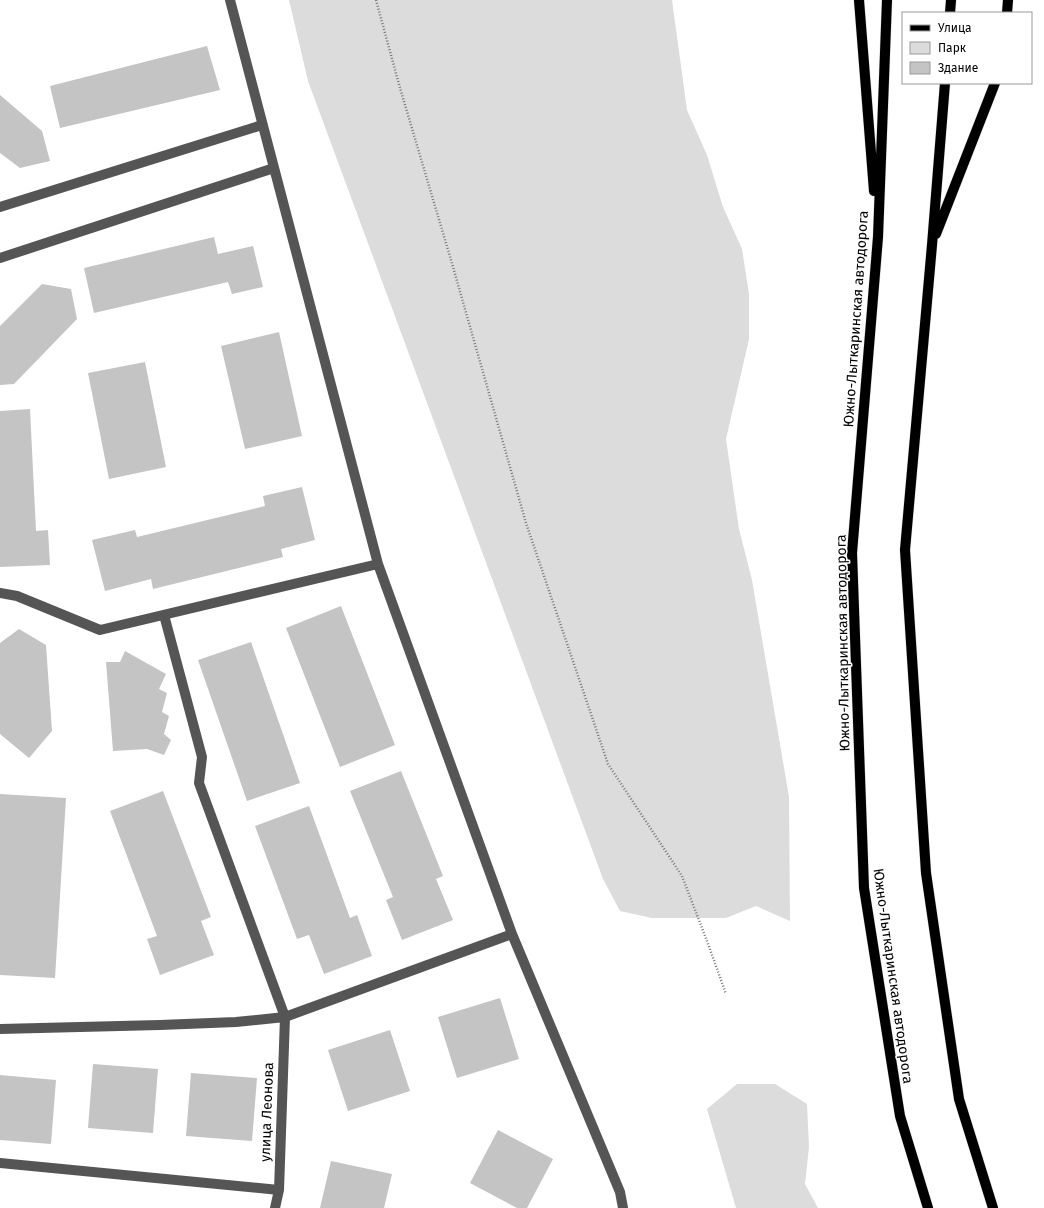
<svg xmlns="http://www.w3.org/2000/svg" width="1044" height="1208" font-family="'Fira Sans',sans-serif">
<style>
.green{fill:#dcdcdc}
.building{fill:#c4c4c4}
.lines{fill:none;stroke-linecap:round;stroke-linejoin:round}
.major-casing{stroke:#dbdbdb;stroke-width:11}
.path{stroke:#777;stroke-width:2.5;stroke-dasharray:1 2;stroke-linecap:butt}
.minor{stroke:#555;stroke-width:10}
.major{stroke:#000;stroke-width:10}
.labels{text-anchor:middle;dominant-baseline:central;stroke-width:3;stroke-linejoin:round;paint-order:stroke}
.street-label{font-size:14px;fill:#000;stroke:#fff}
</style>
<rect width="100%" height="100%" fill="#fff"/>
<path class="green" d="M 289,0 L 672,0 L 687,110 L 707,155 L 723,207 L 742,249 L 749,294 L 749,339 L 726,439 L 739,529 L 752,580 L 789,797 L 790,921 L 756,906 L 726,918 L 652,918 L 620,911 L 603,879 L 308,81 Z
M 737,1084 L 775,1084 L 807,1104 L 809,1147 L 805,1184 L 818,1208 L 736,1208 L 707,1109 Z"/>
<path class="building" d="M 207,46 L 220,90 L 60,128 L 50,86 Z
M 0,95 L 42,131 L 50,161 L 20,168 L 0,153 Z
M 214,237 L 218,254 L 253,246 L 263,287 L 232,294 L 228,282 L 94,313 L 84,268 Z
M 42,284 L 71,289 L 77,319 L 14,384 L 0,385 L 0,326 Z
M 279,332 L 302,436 L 245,449 L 221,346 Z
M 145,362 L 166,467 L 109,479 L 88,373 Z
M 30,409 L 36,531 L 48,530 L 50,565 L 0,567 L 0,411 Z
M 302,487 L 315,540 L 281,549 L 283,557 L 153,589 L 151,579 L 105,591 L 92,540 L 135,530 L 137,537 L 265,506 L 263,496 Z
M 341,606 L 395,745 L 340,767 L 286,628 Z
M 19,629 L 46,645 L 52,731 L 29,758 L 0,734 L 0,643 Z
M 251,642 L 300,783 L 247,801 L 198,660 Z
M 125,651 L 166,674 L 159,689 L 167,693 L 162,712 L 169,716 L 164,734 L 171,740 L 164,755 L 147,749 L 113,751 L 106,662 L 120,662 Z
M 401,771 L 443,876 L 436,879 L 453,920 L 402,940 L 386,900 L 393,897 L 350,791 Z
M 163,791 L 211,917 L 201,921 L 214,955 L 160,975 L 147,939 L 157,936 L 110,811 Z
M 0,794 L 66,798 L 55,978 L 0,975 Z
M 309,806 L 350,918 L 357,915 L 372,956 L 324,974 L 309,935 L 297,939 L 255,826 Z
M 500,998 L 519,1059 L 457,1078 L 438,1017 Z
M 390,1030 L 410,1091 L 348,1111 L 328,1050 Z
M 93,1064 L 158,1069 L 153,1133 L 88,1128 Z
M 191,1073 L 257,1078 L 252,1141 L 186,1136 Z
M 0,1075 L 56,1080 L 51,1144 L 0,1140 Z
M 498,1130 L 553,1159 L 527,1208 L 517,1208 L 470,1183 Z
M 331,1161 L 392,1174 L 384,1208 L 320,1208 Z"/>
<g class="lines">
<defs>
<path id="major" d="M 859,0 L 874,191
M 887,0 L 878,237 L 852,553 L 864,888 L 900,1116 L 928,1208
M 950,13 L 951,0
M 1007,13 L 1008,0
M 945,83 L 932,245 L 905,550 L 926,873 L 959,1099 L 993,1208
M 936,234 L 995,83"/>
</defs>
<use href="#major" class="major-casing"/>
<path class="path" d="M 376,0 L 400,88 L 451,260 L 526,523 L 608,764 L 682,876 L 707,941 L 726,994"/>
<path class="minor" d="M 0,207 L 262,125
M 0,258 L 274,168
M 0,593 L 17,596 L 100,630 L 378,564
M 164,615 L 202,757 L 199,783 L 285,1017 L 279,1190 L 275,1208
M 512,934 L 620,1192 L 623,1208
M 0,1029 L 160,1025 L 236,1022 L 285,1017 L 512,934 L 378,564 L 230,0
M 0,1163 L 279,1190"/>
<use href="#major" class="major"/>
</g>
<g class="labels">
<g class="street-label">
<text transform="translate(856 319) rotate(-86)">Южно-Лыткаринская автодорога</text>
<text transform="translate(843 643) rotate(-91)">Южно-Лыткаринская автодорога</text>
<text transform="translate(893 976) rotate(82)">Южно-Лыткаринская автодорога</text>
<text transform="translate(267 1112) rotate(-88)">улица Леонова</text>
</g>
</g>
<rect x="902" y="12" width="130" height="72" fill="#ffffff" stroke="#999999"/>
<rect x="910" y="25" width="20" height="6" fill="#000000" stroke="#999999"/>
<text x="938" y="32" font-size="12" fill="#000000">Улица</text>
<rect x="910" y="42" width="20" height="12" fill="#dcdcdc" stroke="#999999"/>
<text x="938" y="52" font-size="12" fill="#000000">Парк</text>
<rect x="910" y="62" width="20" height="12" fill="#c4c4c4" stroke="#999999"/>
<text x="938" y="72" font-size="12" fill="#000000">Здание</text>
</svg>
